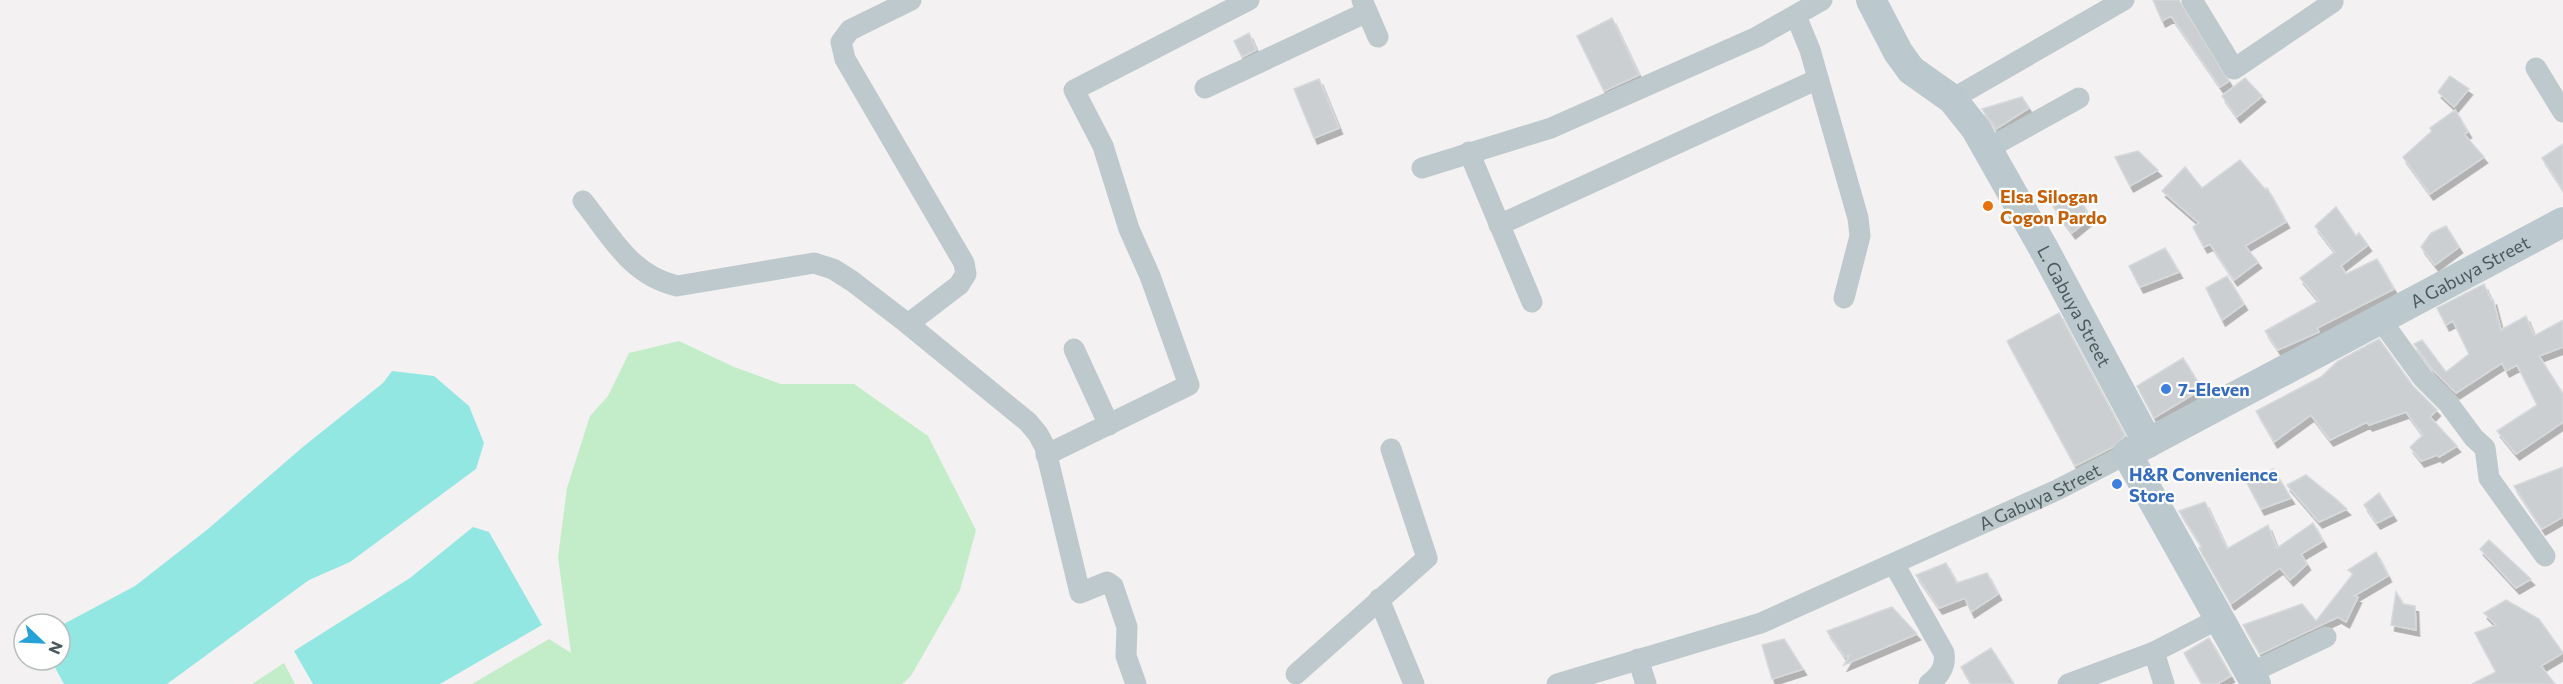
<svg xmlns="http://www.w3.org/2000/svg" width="2563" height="684" font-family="Commissioner,sans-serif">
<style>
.green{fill:#c3edc8}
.water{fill:#93e7e2}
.building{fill:#cbcfd2;stroke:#d5d9db;stroke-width:1.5;filter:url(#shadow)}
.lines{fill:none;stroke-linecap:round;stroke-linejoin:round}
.street{stroke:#bdc9cc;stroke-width:21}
.secondary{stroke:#bbc9ce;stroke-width:30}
.food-dot{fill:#e8710a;stroke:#fff;stroke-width:2}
.shop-dot{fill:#3f7fe0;stroke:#fff;stroke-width:2}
.labels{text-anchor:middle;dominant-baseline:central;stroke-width:4.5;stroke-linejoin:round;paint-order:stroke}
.food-label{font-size:18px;font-weight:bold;fill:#c56008;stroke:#fff;text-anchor:start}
.street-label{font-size:18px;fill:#4a595d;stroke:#fff}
.shop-label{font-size:18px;font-weight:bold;fill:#366cbe;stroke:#fff;text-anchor:start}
</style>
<defs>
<filter id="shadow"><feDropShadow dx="3.5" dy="6" stdDeviation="0" flood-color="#0004"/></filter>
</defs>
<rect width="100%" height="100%" fill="#f3f1f1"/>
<path class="green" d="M 679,341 L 734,367 L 781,384 L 854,384 L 928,436 L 976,530 L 960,590 L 911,676 L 902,684 L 472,684 L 549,639 L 571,653 L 558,557 L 567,488 L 590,416 L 608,396 L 629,353 Z
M 284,663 L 295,684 L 252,684 Z"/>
<path class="water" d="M 392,371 L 434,376 L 469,406 L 484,443 L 476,469 L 350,562 L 309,580 L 167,684 L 64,684 L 51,660 L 60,660 L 60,626 L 135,586 L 208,529 L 304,446 L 383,383 Z
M 473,527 L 489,532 L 542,625 L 440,684 L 313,684 L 294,651 L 410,578 Z"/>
<path class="building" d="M 2153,0 L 2179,0 L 2229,81 L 2220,87 L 2171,16 L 2162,21 Z
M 1612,18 L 1639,75 L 1604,91 L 1577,36 Z
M 1249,33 L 1256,50 L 1242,57 L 1234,41 Z
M 2450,76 L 2469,89 L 2454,107 L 2438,92 Z
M 2245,78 L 2262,96 L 2237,117 L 2222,96 Z
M 1319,79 L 1339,128 L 1314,138 L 1294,89 Z
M 2022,97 L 2029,108 L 1996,129 L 1982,109 Z
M 2455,110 L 2468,132 L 2464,134 L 2484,157 L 2430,194 L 2403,157 L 2432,131 L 2430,128 Z
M 2563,144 L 2563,190 L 2542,158 Z
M 2138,151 L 2158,170 L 2130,186 L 2115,157 Z
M 2240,160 L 2265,189 L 2267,188 L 2286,222 L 2245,246 L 2258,262 L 2234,280 L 2210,244 L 2204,247 L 2193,227 L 2199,223 L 2162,191 L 2185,167 L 2202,188 Z
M 2076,192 L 2090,218 L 2072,233 L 2053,207 Z
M 2336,207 L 2354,233 L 2356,236 L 2359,233 L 2368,245 L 2341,266 L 2346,274 L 2377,259 L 2394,289 L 2317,328 L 2319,332 L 2278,350 L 2265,331 L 2319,301 L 2300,278 L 2335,252 L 2315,226 Z
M 2446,226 L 2459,247 L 2435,265 L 2421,247 L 2431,233 Z
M 2165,248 L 2179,272 L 2140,287 L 2129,266 Z
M 2227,276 L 2244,304 L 2222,320 L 2206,288 Z
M 2484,284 L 2491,300 L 2493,299 L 2501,330 L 2526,316 L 2534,336 L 2563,320 L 2563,347 L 2539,356 L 2563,394 L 2563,422 L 2516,454 L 2497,431 L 2537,405 L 2517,365 L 2506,371 L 2502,363 L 2456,393 L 2433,370 L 2414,344 L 2422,340 L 2446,372 L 2469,354 L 2453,321 L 2446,325 L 2437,308 Z
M 2059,313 L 2125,436 L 2111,448 L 2075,466 L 2007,341 Z
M 2379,339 L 2413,386 L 2437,410 L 2430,417 L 2457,446 L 2439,457 L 2437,455 L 2421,461 L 2410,447 L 2423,435 L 2406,412 L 2369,425 L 2367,422 L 2330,440 L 2311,415 L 2274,442 L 2256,411 L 2321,377 L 2338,361 Z
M 2183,358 L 2202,389 L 2154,418 L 2137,386 Z
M 2563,467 L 2563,517 L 2542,529 L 2514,486 Z
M 2273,469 L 2291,498 L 2261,509 L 2247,483 Z
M 2306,475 L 2336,499 L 2347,509 L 2319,522 L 2287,485 Z
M 2379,493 L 2393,515 L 2377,523 L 2364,505 Z
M 2205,502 L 2227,549 L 2268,525 L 2277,548 L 2313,523 L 2323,541 L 2301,554 L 2307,564 L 2290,580 L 2280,568 L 2231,604 L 2199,548 L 2202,547 L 2179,511 Z
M 2489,540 L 2531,579 L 2516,588 L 2480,549 Z
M 2376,552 L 2388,576 L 2354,596 L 2358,597 L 2346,622 L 2338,617 L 2260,654 L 2243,625 L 2302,604 L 2316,621 L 2353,574 L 2348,570 Z
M 1946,563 L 1957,583 L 1987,573 L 1998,594 L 1971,612 L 1965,598 L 1939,608 L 1916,575 Z
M 2396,592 L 2403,604 L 2415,606 L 2416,630 L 2391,625 Z
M 2506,600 L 2539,619 L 2563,653 L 2541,666 L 2555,684 L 2472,684 L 2496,672 L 2475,633 L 2496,625 L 2484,613 Z
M 1892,607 L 1917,634 L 1844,665 L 1850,655 L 1845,657 L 1827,631 Z
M 2209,638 L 2231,676 L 2217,684 L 2202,684 L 2184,653 Z
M 1784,639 L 1803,669 L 1772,679 L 1762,645 Z
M 1991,648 L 2014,684 L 1971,684 L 1961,667 Z"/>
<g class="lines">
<g class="street">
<path d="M 1362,0 L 1378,37"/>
<path d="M 2192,0 L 2234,69 L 2333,2"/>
<path d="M 1796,16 L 1810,50 L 1858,218 L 1860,236 L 1844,298"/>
<path d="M 2536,68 L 2563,112"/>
<path d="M 1205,88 L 1367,12"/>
<path d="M 1952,99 L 2124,0"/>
<path d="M 1987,149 L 2079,98"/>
<path d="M 1469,152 L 1532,302"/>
<path d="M 1422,168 L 1551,128 L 1757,37 L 1822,0"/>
<path d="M 583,201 C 612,237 630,275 677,286 L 814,263 L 833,269 L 852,281 L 908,324 L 1028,422 L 1038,434 L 1045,447 L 1080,593 L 1107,582 L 1113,586 L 1127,627 L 1126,656 L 1136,684"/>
<path d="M 1499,225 L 1818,79"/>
<path d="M 2380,319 L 2423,378 L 2448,403 L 2474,438 L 2485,448 L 2489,478 L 2545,556"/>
<path d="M 908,324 L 959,285 L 966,274 L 964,263 L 845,59 L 841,42 L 850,30 L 911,0"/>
<path d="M 1074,349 L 1109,425"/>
<path d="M 1046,455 L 1189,385 L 1150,276 L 1129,229 L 1103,146 L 1074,90 L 1249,0"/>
<path d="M 1894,564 L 1944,653 C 1946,667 1940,675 1929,684"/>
<path d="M 1379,599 L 1414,684"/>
<path d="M 1638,659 L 1646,684"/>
<path d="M 2250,673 L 2326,637"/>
<path d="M 1296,674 L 1427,558 L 1391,449"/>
<path id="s1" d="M 1557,684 L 1761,623 L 2057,490 L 2127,454"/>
<path d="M 2068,684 L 2154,652"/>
<path d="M 2164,684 L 2154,652 L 2220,618"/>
</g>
<g class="secondary">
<path id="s2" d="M 1871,0 L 1898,52 L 1911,70 L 1952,99 L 1976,129 L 2045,251 L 2148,443"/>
<path id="s3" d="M 2256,684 L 2127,454 L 2563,222"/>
</g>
</g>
<circle class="food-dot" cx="1988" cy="206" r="6"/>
<g class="shop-dot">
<circle cx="2166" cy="389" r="6"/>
<circle cx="2117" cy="484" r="6"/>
</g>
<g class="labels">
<g class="food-label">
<text x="2000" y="196">Elsa Silogan<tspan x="2000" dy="21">Cogon Pardo</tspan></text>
</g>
<g class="street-label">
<text stroke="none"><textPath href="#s3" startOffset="652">A Gabuya Street</textPath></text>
<text stroke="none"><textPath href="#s2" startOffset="372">L. Gabuya Street</textPath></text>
<text stroke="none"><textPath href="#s1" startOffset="519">A Gabuya Street</textPath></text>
</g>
<g class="shop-label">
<text x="2178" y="389">7-Eleven</text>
<text x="2129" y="474">H&amp;R Convenience<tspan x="2129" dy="21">Store</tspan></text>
</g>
</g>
<g transform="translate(42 642) rotate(113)"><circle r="28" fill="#ffffff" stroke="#b7bdbe" stroke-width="1.5"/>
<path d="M0-4.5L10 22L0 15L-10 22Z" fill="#25a3d8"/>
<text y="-9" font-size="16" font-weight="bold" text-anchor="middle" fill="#4a595d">N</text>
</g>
</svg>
